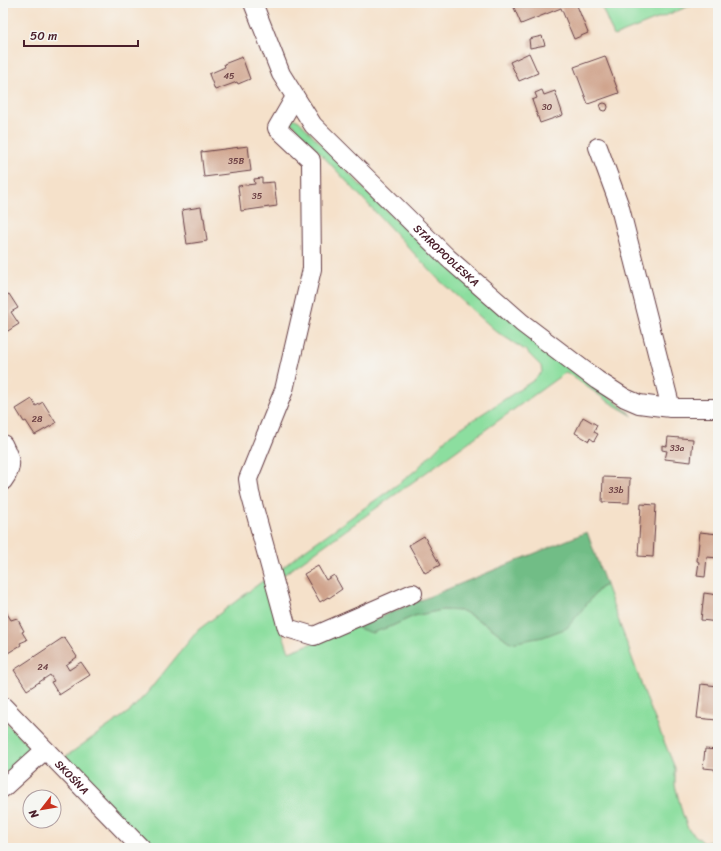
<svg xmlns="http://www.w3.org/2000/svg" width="721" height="851" font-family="Sriracha,sans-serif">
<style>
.green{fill:#8cde9f;stroke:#6b7e65}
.forest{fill:#71bd86;stroke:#5e6e58}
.building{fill:#d0a48d}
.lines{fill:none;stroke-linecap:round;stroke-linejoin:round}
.minor-casing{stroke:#643c43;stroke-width:20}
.minor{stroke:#fff;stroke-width:18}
.labels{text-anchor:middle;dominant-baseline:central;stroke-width:3.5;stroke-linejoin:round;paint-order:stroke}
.number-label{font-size:9px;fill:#6c4044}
.street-label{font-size:11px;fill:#4a1f2b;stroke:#f6f6f2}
</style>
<rect width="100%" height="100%" fill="#f6f6f2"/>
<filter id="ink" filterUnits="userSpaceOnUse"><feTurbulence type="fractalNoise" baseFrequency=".025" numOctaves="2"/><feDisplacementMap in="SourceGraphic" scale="8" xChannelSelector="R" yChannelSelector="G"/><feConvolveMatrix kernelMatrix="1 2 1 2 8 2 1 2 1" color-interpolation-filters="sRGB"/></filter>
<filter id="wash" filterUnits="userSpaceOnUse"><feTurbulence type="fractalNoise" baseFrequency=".012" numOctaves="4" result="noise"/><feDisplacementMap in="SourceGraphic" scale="16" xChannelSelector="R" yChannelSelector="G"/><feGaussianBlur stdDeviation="0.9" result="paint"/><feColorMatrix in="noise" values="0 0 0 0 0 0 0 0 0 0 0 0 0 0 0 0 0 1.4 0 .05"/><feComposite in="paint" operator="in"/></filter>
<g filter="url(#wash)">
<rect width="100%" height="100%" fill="#f5e1ca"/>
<path class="green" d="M 600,3 L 697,3 L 614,36 Z
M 293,118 L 299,121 L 367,192 L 427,249 L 633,416 L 609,402 L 566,372 L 279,578 L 276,568 L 281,569 L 298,555 L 401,482 L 416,470 L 450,435 L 534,380 L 542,372 L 541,366 L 525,350 L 497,332 L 439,280 L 293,124 L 285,126 Z
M 264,580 L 289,652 L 355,627 L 392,626 L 414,616 L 442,610 L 463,611 L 490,627 L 511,643 L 585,605 L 600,588 L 606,585 L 647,700 L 675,768 L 675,785 L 682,812 L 688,829 L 704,843 L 718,840 L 718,848 L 148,848 L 101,799 L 65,757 L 130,711 L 147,693 L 198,630 Z
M 3,719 L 31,749 L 3,776 Z"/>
<path class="forest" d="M 587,532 L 606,585 L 600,588 L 567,628 L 543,637 L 511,643 L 490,627 L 463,611 L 442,610 L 414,616 L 392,626 L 372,633 L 355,627 Z"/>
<g id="blocks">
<path class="building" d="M 512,3 L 576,3 L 588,33 L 574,39 L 561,8 L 521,24 Z
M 542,36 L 545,45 L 530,48 L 529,39 Z
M 529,53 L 538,73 L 519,81 L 510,62 Z
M 605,56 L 619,93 L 588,104 L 574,67 Z
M 242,57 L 250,79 L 238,84 L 237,82 L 215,90 L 209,74 L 225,67 L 224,64 Z
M 542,90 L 544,95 L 555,91 L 563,115 L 540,123 L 532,100 L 537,98 L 535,93 Z
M600 107a4 4 0 1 1 8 0a4 4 0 1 1-8 0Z
M 248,146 L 251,171 L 204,177 L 201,152 Z
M 262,178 L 262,183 L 274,182 L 277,206 L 241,211 L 238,186 L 255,184 L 254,179 Z
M 201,207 L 203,218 L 204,218 L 207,241 L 187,244 L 182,210 Z
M 9,294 L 18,308 L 11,312 L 19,324 L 3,334 L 3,297 Z
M 32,399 L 36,406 L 43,402 L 56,423 L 35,435 L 26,421 L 24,422 L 16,409 Z
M 583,417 L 597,425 L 594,432 L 598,434 L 594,441 L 590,438 L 589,441 L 575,433 Z
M 668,437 L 693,439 L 691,462 L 665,459 L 667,451 L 662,450 L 662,445 L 667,446 Z
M 603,477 L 630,478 L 629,503 L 602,502 Z
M 641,504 L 656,505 L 653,557 L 638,556 Z
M 700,532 L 718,534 L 718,558 L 707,557 L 705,577 L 697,576 L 699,562 L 697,561 Z
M 424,536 L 440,565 L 425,573 L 409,545 Z
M 318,566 L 326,580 L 334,575 L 342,589 L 329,598 L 328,597 L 320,602 L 304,574 Z
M 704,593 L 718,595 L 718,622 L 701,620 Z
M 6,612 L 11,620 L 17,618 L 24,631 L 22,632 L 27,640 L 20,643 L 21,645 L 3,656 L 3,614 Z
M 64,637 L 77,657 L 66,665 L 69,670 L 81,662 L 90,675 L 59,695 L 51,682 L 54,681 L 50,675 L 27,690 L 14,670 Z
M 701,684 L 718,686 L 718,719 L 717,720 L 697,718 Z
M 705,749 L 718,750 L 718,773 L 716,773 L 714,769 L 703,768 Z"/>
</g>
</g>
<g filter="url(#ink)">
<use href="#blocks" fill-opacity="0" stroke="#643c43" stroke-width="1"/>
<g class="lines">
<defs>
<g id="minor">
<path id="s1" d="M 253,3 L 281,74 L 313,125 L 448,258 L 522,323 L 597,380 L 625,398 L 639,404 L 654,406 L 671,408 L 718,408"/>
<path d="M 295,97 L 277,128 L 311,160 L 312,269 L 284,390 L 248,479 L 250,493 L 287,628 L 314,636 L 413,593"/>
<path d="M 598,147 L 619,204 L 671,408"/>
<path d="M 3,444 C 11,460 14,466 3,481"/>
<path id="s2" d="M 3,706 L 141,848"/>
<path d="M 3,788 L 45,750"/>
</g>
</defs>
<use href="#minor" class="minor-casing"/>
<use href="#minor" class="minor"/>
</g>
</g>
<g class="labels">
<g class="number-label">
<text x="229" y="76">45</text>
<text x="547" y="107">30</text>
<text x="236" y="161">35B</text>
<text x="257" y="196">35</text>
<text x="37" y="419">28</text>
<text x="677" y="448">33a</text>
<text x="616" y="490">33b</text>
<text x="43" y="667">24</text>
</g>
<g class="street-label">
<text stroke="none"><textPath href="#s1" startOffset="323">STAROPODLESKA</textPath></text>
<text stroke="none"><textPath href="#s2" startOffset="99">SKOŚNA</textPath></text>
</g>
</g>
<rect width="721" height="851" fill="none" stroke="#f6f6f2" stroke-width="16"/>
<g transform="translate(42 809) rotate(239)"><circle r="19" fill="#f6f6f2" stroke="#b1a0a2"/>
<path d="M0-3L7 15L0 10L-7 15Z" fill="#c8321e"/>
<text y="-6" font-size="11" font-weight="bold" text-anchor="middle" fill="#4a1f2b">N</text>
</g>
<path d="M24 40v6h114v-6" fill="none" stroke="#4a1f2b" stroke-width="2"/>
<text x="30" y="40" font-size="12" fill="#4a1f2b" stroke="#f6f6f2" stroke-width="3" paint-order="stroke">50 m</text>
</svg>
